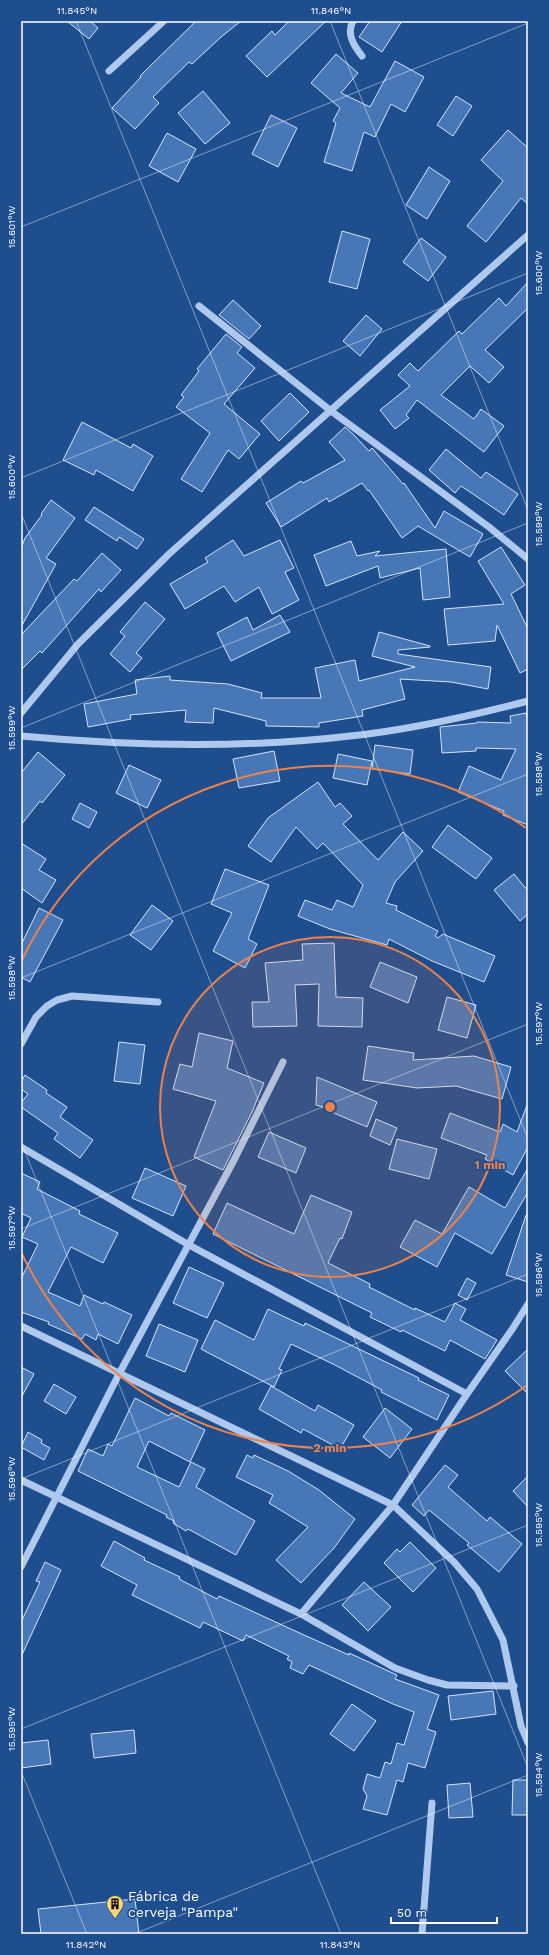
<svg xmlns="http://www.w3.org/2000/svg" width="549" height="1955" font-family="'Work Sans',sans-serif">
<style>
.building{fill:#4777b7;stroke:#d4e4f9}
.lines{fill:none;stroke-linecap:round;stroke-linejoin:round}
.minor{stroke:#aec9ed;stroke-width:7}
.ticks{fill:none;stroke:#fff;stroke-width:1;stroke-opacity:0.45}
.ring{fill:none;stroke:#ee8249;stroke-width:2}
.labels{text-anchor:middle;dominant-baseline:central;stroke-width:3.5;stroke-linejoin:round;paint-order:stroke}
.poi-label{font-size:14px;fill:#fff;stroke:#1f4e8f;text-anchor:start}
.centre{fill:#ee8249;stroke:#1f4e8f;stroke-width:2}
.ring-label{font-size:12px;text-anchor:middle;font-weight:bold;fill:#ee8249;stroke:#1f4e8f;stroke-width:3.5;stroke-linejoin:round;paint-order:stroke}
.neatline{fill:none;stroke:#fff;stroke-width:1.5}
.ticks-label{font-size:10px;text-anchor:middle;fill:#fff}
</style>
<rect width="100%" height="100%" fill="#1f4e8f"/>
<path class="building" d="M 67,21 L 90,21 L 98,28 L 89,39 Z
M 196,21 L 241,21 L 221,37 L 192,64 L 189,62 L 153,97 L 159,103 L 135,129 L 112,108 L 141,77 L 140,76 Z
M 289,21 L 326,21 L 267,77 L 246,56 L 272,31 L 275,35 Z
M 370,21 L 402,21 L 382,52 L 359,37 Z
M 336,54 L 358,73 L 341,93 L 370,107 L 395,61 L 424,77 L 405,112 L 391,104 L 375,137 L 364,132 L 352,171 L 324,162 L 336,123 L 333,121 L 340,108 L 311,83 Z
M 203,91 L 230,123 L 205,144 L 178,113 Z
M 456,96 L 472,106 L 453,136 L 437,125 Z
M 271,115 L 297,128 L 278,167 L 252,154 Z
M 508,130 L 528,148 L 528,204 L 521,198 L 486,242 L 467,226 L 503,181 L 481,160 Z
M 167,133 L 196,149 L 178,182 L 149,166 Z
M 429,167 L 450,181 L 427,219 L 406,205 Z
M 342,231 L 370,239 L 357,289 L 329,282 Z
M 421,238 L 446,257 L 428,281 L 403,262 Z
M 528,282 L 528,308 L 485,350 L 504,367 L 489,383 L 470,366 L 441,395 L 474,419 L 481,409 L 504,426 L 484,452 L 417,400 L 406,415 L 409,418 L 395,429 L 380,410 L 410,386 L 398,375 L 410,363 L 418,371 L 459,331 L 462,334 L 499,298 L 506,306 Z
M 233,300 L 261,326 L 249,339 L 219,315 Z
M 366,315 L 382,329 L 360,356 L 343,341 Z
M 226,334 L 242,347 L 237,353 L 255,368 L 224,404 L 260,434 L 239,459 L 228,450 L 202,492 L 181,479 L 210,433 L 176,407 L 184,397 L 181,395 L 199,371 L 197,369 Z
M 290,393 L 309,412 L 279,441 L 261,421 Z
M 82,422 L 131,448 L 133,444 L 153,456 L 133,491 L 96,470 L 94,475 L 63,460 Z
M 345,427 L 353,434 L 369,451 L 372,448 L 403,484 L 404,483 L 435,528 L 444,511 L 483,534 L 470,557 L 418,526 L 402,538 L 369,490 L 368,491 L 362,483 L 329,502 L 327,498 L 281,527 L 266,503 L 301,481 L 303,483 L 345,460 L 329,442 Z
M 446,449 L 481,478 L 486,472 L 518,494 L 504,515 L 461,486 L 455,493 L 429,470 Z
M 51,500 L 75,518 L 46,558 L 56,564 L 21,627 L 21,548 L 25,538 L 42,515 L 41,514 Z
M 94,507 L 144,539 L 137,549 L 119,537 L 117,541 L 85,520 Z
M 233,540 L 244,556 L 280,540 L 294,568 L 285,572 L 299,600 L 272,614 L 259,587 L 235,602 L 224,586 L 185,609 L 170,584 L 208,562 L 205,558 Z
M 351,541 L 357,556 L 380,551 L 375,556 L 446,549 L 450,597 L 423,600 L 420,568 L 380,578 L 378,566 L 326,586 L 314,555 Z
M 501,547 L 525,585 L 511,594 L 528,629 L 528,669 L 520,673 L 497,625 L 495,641 L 448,645 L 444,609 L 504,604 L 478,561 Z
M 102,553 L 121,570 L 101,592 L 99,589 L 42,653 L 40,651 L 21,670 L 21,635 L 74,579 L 77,581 Z
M 145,602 L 165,619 L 136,653 L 142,658 L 130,672 L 110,654 L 125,636 L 120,632 Z
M 280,615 L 290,632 L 231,661 L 217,633 L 247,617 L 253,630 Z
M 379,632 L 430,646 L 430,647 L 398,650 L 398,654 L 491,667 L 488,689 L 451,682 L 400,679 L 405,699 L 362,710 L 363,716 L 319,723 L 319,727 L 266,726 L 266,721 L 214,708 L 213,723 L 185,722 L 186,710 L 130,715 L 131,719 L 88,727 L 84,704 L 137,694 L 135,680 L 170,676 L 170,680 L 228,684 L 262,693 L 261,698 L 321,698 L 315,668 L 355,660 L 359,681 L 415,667 L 372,656 Z
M 526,713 L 528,721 L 528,825 L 503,815 L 504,811 L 458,792 L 469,766 L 501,780 L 516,749 L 476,748 L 476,751 L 442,753 L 440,727 L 477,723 L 477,722 L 511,723 L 510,716 Z
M 375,745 L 413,750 L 410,774 L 372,769 Z
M 274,751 L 280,781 L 239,788 L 233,759 Z
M 38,752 L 65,775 L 42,803 L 40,801 L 21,825 L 21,773 Z
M 338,754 L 372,761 L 367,785 L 333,778 Z
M 129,765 L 161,780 L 147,808 L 116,793 Z
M 318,782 L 335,807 L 340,803 L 352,816 L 343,824 L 378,860 L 403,832 L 423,851 L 395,882 L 386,903 L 397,906 L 396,910 L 438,931 L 435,936 L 438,938 L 443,934 L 495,956 L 484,982 L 432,961 L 389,939 L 387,945 L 330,929 L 298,916 L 305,900 L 332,910 L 337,900 L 353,907 L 363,885 L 323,843 L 317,849 L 296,827 L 271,862 L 248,846 L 268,818 Z
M 80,803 L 97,812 L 89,828 L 72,819 Z
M 448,825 L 492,858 L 476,879 L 432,847 Z
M 21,843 L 46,859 L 39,870 L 56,880 L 42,903 L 21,888 Z
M 225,869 L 269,885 L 248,939 L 257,944 L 245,968 L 213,951 L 232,913 L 211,904 Z
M 514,874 L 528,891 L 528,914 L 520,921 L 494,890 Z
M 152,905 L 173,921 L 151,950 L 130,935 Z
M 39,908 L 63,920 L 30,982 L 21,977 L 21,945 Z
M 334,943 L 336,997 L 363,998 L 362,1027 L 318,1026 L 319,984 L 295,985 L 297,1026 L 253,1027 L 252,1002 L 269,1002 L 265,963 L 303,960 L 302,944 Z
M 380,962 L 417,977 L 408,1003 L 370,987 Z
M 447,997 L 476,1005 L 467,1038 L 438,1030 Z
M 199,1033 L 233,1041 L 227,1068 L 264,1083 L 252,1112 L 223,1170 L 194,1157 L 216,1101 L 173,1089 L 180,1064 L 192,1067 Z
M 119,1042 L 145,1045 L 140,1084 L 114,1081 Z
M 368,1046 L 414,1053 L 413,1060 L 474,1056 L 511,1067 L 502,1099 L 456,1086 L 417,1088 L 363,1080 Z
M 25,1075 L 47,1090 L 46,1093 L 67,1107 L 60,1117 L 93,1140 L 80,1158 L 54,1139 L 58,1133 L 21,1107 L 21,1103 L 28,1094 L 21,1089 L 21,1082 Z
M 317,1077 L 377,1102 L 367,1127 L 329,1111 L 330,1109 L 316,1105 Z
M 527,1105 L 528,1147 L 513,1175 L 485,1159 L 487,1155 L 441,1138 L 450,1113 L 500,1132 L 503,1124 L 517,1132 Z
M 376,1119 L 397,1128 L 390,1145 L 370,1136 Z
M 269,1132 L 306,1148 L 296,1173 L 258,1157 Z
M 397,1139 L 437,1149 L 429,1179 L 389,1169 Z
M 145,1168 L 186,1186 L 173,1216 L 132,1198 Z
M 528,1168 L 528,1192 L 492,1254 L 455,1233 L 437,1267 L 400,1247 L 415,1220 L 442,1234 L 469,1187 L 505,1208 Z
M 21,1173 L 40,1182 L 37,1189 L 80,1211 L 79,1214 L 118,1233 L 103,1263 L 71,1247 L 48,1292 L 80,1306 L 84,1295 L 103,1304 L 104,1302 L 132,1315 L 118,1344 L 98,1334 L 96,1340 L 85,1334 L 82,1339 L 48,1324 L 49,1322 L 21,1312 L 21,1279 L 38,1244 L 22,1237 L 31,1218 L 21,1213 Z
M 311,1195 L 352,1212 L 342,1239 L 340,1238 L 328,1263 L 370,1284 L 369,1287 L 415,1310 L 415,1308 L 445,1322 L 455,1303 L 466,1309 L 460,1320 L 497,1340 L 485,1359 L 450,1340 L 445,1351 L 402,1330 L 401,1332 L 370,1317 L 372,1313 L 213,1234 L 227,1203 L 294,1234 Z
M 526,1215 L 528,1216 L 528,1282 L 506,1275 Z
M 189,1267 L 224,1283 L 207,1318 L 173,1303 Z
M 467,1278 L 476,1283 L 467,1300 L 458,1295 Z
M 268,1309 L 304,1326 L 305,1323 L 419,1378 L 418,1380 L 449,1395 L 437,1420 L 381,1392 L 382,1390 L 335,1365 L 291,1344 L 279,1369 L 282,1370 L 274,1387 L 201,1349 L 215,1320 L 254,1340 Z
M 159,1324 L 198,1340 L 185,1372 L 146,1356 Z
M 528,1349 L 528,1394 L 505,1371 Z
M 21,1367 L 34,1374 L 21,1398 Z
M 54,1384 L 76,1397 L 66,1414 L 44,1401 Z
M 271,1386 L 315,1411 L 318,1405 L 354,1425 L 340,1449 L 303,1429 L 301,1433 L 259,1409 Z
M 135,1398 L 169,1416 L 171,1413 L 205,1430 L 190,1462 L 149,1441 L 137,1467 L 179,1487 L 191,1462 L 205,1469 L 196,1487 L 255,1521 L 236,1555 L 188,1529 L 186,1531 L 173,1523 L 174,1521 L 166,1517 L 167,1515 L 78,1471 L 88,1449 L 103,1456 L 108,1444 L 112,1446 Z
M 385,1408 L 412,1429 L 390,1458 L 363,1437 Z
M 28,1432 L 42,1440 L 41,1443 L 50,1448 L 44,1460 L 21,1447 Z
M 247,1455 L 253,1458 L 254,1455 L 288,1471 L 319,1490 L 355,1519 L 334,1548 L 301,1583 L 276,1560 L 308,1527 L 269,1503 L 273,1495 L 236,1477 Z
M 445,1465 L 458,1475 L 448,1487 L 487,1521 L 490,1517 L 522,1544 L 499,1572 L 467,1545 L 469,1543 L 429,1510 L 424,1516 L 412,1505 Z
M 528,1476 L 528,1507 L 513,1491 Z
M 114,1541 L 145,1558 L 144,1560 L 180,1577 L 179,1579 L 217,1599 L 219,1596 L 304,1635 L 349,1655 L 349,1653 L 397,1675 L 395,1679 L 439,1695 L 427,1729 L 436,1732 L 425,1768 L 408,1763 L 403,1782 L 397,1780 L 387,1815 L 363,1809 L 367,1796 L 363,1789 L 367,1774 L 380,1778 L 385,1762 L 391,1764 L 397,1743 L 404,1745 L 414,1712 L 393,1704 L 309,1665 L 303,1674 L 290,1668 L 292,1662 L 287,1659 L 289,1656 L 246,1635 L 243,1641 L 203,1622 L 200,1628 L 132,1595 L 137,1585 L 101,1566 Z
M 410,1542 L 436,1568 L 413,1592 L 384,1563 L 397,1549 L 400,1552 Z
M 45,1562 L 61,1570 L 21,1657 L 21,1622 L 40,1582 L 36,1581 Z
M 364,1582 L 391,1607 L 368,1631 L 342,1605 Z
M 493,1691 L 496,1714 L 451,1720 L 448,1696 Z
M 352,1704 L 376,1721 L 354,1751 L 330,1734 Z
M 134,1730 L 136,1753 L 94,1758 L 91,1734 Z
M 48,1740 L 51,1764 L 21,1768 L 21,1743 Z
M 513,1780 L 528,1780 L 528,1815 L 512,1815 Z
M 470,1783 L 473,1817 L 449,1818 L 447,1785 Z
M 135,1899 L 139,1934 L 41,1934 L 38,1909 Z"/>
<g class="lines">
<path class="minor" d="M 353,21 C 346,34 354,46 362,56
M 109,71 L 164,21
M 199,306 L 331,411 L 489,527 L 528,559
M 21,713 L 78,644 L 169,554 L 528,235
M 21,736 C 130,746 241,749 350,736 C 410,730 470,716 528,701
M 21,1044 L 36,1017 L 47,1006 L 57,1000 L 72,996 L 158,1002
M 21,1147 L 189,1245 L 467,1394
M 21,1326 L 393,1505 L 454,1562 L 477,1589 L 503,1640 L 521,1726 L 528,1743
M 21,1480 L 301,1614 L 395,1668 L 428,1680 L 447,1685 L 514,1686
M 21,1567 L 119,1374 L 233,1162 L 283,1062
M 301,1614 L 393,1505 L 467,1394 L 513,1328 L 528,1304
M 422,1934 L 432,1803"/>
</g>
<path class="ticks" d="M 76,21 L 528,1139M 330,21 L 528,510M 21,227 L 528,23M 21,478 L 528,273M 21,513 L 528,1768M 21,728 L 528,523M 21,978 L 528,774M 21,1142 L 341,1934M 21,1229 L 528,1024M 21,1479 L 528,1274M 21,1729 L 528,1525M 21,1771 L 87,1934M 134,1934 L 528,1775"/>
<circle cx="330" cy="1107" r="170" fill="#ee8249" fill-opacity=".12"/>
<g class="ring">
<circle cx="330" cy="1107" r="170"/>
<path d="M526 1386A341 341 0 0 1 22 1254M22 960A341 341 0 0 1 526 828"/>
</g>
<defs>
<symbol id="building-pin" viewBox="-11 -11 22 30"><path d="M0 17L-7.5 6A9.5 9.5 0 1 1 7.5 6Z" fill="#fbd56e" stroke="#1f4e8f"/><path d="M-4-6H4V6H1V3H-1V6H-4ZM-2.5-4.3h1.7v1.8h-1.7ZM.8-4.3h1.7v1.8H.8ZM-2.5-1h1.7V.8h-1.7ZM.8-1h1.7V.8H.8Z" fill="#111"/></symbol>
</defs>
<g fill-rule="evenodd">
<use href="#building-pin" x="105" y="1894" width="20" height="27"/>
</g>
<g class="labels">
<g class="poi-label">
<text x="128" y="1896">Fábrica de<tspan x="128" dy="16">cerveja "Pampa"</tspan></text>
</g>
</g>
<circle cx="330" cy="1107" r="6" class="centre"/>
<g class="ring-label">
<text x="490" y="1169">1 min</text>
<text x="330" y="1452">2 min</text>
</g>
<rect width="549" height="1955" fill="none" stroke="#1f4e8f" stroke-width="44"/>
<path d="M391 1917v6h106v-6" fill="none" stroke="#ffffff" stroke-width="2"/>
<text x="397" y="1917" font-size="12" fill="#ffffff" stroke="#1f4e8f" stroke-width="3" paint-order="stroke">50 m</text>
<rect x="22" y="22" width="505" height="1911" class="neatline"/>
<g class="ticks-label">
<text x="77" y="14">11.845°N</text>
<text x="331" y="14">11.846°N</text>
<text transform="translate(11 227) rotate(-90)" y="4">15.601°W</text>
<text transform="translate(538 273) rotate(-90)" y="4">15.600°W</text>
<text transform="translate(11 477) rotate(-90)" y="4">15.600°W</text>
<text transform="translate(538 524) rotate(-90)" y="4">15.599°W</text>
<text transform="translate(11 728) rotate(-90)" y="4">15.599°W</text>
<text transform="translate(538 774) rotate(-90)" y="4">15.598°W</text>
<text transform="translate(11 978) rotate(-90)" y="4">15.598°W</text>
<text transform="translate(538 1024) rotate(-90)" y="4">15.597°W</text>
<text transform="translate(11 1228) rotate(-90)" y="4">15.597°W</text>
<text transform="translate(538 1275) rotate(-90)" y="4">15.596°W</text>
<text transform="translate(11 1479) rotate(-90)" y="4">15.596°W</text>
<text transform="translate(538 1525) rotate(-90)" y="4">15.595°W</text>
<text transform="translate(11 1729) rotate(-90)" y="4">15.595°W</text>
<text transform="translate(538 1775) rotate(-90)" y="4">15.594°W</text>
<text x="86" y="1948">11.842°N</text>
<text x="340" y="1948">11.843°N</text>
</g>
</svg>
